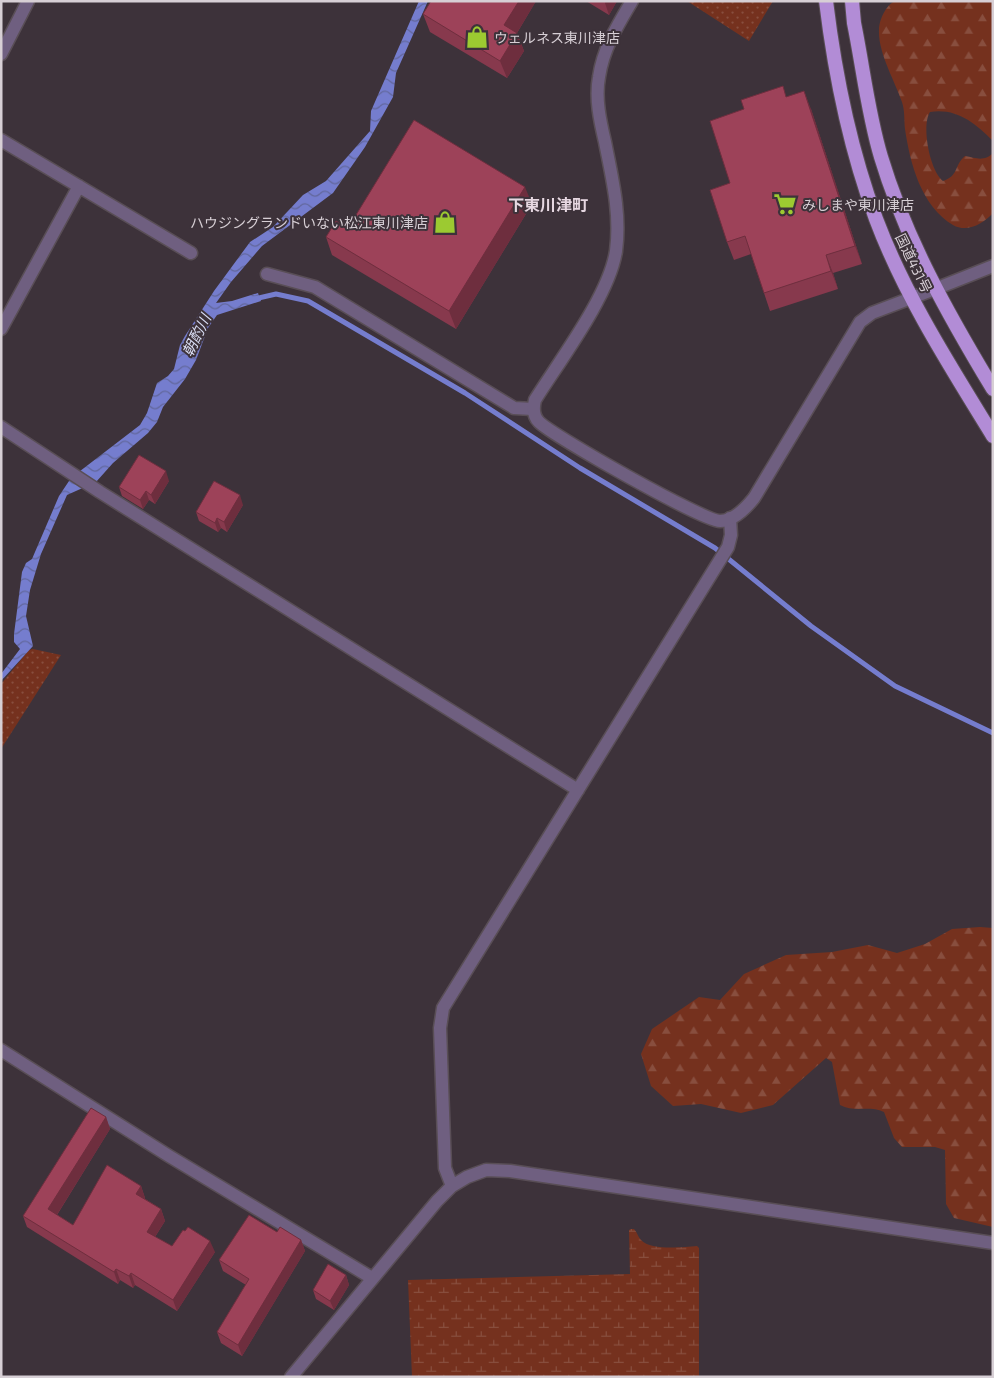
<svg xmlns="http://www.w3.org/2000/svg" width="994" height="1378" font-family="'Exo 2','Noto Sans JP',sans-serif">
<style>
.grass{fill:url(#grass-dots)}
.forest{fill:url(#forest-firs)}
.wetland{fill:url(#wetland-marsh)}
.water{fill:url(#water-waves)}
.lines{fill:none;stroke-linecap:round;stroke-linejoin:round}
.stream{stroke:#757dce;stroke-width:5}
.minor-casing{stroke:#594e56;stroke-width:15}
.tertiary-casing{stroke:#594e56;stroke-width:15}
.trunk-casing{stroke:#594e56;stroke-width:16}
.minor{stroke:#6f5f80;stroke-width:12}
.tertiary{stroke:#6f5f80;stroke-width:12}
.trunk{stroke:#b28cd6;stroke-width:14}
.wall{fill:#87394d}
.shaded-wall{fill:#6e2e3e}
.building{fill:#9d4259;stroke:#6e2e3e}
.labels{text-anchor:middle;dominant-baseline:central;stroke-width:4;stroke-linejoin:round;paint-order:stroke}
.poi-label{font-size:14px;fill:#d7cfd5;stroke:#3d323a;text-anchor:start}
.street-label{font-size:14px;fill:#d7cfd5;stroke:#3d323a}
.water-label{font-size:15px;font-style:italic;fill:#d9ddf3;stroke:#3d323a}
.quarter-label{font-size:16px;font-weight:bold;fill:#e6d7e1;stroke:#3d323a}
</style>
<defs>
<pattern id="grass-dots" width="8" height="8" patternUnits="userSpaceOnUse" patternTransform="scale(1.25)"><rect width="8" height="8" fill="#75311e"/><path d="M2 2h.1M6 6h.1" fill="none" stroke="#884e3e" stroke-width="1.8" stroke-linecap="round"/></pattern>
<pattern id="forest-firs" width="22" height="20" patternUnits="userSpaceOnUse" patternTransform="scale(1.25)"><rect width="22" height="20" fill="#75311e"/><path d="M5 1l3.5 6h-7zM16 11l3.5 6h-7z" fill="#884e3e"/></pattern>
<pattern id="wetland-marsh" width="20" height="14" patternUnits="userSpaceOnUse" patternTransform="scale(1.25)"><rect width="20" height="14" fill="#75311e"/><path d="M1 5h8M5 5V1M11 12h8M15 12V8" fill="none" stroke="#884e3e"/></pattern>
<pattern id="water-waves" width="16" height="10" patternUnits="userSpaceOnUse" patternTransform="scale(1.25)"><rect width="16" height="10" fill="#757dce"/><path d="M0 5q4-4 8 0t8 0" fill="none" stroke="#62679c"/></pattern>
</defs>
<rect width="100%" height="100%" fill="#3d323a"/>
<path class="grass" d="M 687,1 L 773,1 L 749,41 Z
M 33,649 L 61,655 L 1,749 L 1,684 L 29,650 Z"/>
<path class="forest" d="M 895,1 L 993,1 L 993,141 C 975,123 957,108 930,112 C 921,126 930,171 943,181 C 959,176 954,165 965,156 C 976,158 984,162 993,153 L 993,213 C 983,224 967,233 953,225 C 921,206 910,163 905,129 C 904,120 905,111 902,102 C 895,81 878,53 879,30 C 879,20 886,5 895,1 Z
M 980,927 L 993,928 L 993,1227 L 954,1218 L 946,1204 L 945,1150 L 935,1147 L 902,1147 L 894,1138 L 884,1112 C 869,1105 855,1113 840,1105 L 832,1062 L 826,1058 L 773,1105 L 741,1113 L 701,1104 L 673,1106 L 651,1086 L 641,1054 L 652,1029 L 699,997 L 720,1000 L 744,974 L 786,955 L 832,952 L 868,945 L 897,953 L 925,944 L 952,929 Z"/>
<path class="wetland" d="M 631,1229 L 634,1229 C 637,1232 638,1237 641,1240 C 651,1251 683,1247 697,1246 L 699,1248 L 699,1377 L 412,1377 L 408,1280 L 630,1274 L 629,1230 Z"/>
<path class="water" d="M 419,1 L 428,1 L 396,73 L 393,97 L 365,147 L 333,193 L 262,246 L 231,282 L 216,303 L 232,301 L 258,293 L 261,301 L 217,315 L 208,328 L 196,360 L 185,379 L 163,407 L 157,422 L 148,433 L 113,463 L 96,482 L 67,495 L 41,554 L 30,590 L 26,616 L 33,646 L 1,681 L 1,674 L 20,649 L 14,642 L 14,634 L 22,572 L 26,563 L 32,559 L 59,496 L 71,478 L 140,425 L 147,413 L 157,383 L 168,376 L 174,369 L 180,345 L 185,336 L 214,291 L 250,242 L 273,227 L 303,195 L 326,181 L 370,131 L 371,111 Z"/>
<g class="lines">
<path class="stream" d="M 254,299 L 276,294 L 308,301 L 465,393 L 580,468 L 715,548 L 811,626 L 895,686 L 993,733"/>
<defs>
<path id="minor" d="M 1,140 L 191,253
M 267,274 L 315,287 L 514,408 L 533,409
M 935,289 L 993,266
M 1,329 L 79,186
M 1,427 L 100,492 L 578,790
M 1,1050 L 169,1156 L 372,1278
M 452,1186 L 445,1168 L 440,1028 L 443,1008 L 728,547 L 731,535 L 730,518
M 291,1377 L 437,1201 L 452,1186 L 467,1177 L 486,1170 L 510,1171 L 993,1243"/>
<path id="tertiary" d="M 632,1 C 617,26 603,49 599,77 C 595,98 600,121 605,142 C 612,178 621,213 616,251 C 609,296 560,360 535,400 C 533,408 533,416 539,422 C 553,436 703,521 720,521 C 734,521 746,508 754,498 L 860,322 L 872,313 L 935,289
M 1,54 L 28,1"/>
<path id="trunk" d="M 826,1 C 835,75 850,149 876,219 C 905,296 950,366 993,436
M 852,1 L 854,23 C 863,67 868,114 881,157 C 906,240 949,316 993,389"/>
</defs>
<use href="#minor" class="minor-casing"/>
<use href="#tertiary" class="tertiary-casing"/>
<use href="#trunk" class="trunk-casing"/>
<use href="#minor" class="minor"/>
<use href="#tertiary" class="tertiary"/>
<use href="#trunk" class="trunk"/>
</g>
<path class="wall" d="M 431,1 L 536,1 L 517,33 L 524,51 L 507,78 L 430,32 L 423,14 Z
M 586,1 L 617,1 L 609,15 Z
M 787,97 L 811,109 L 862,264 L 833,273 L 838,289 L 770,311 L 751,254 L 734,260 L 727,242 L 730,183 Z
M 532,204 L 456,329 L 332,255 L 326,237 L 348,228 Z
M 169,481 L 155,504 L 149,500 L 143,509 L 122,496 L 119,487 Z
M 243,505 L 227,532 L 221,528 L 218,532 L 199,521 L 196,512 Z
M 106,1117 L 110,1129 L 57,1215 L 73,1225 L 141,1186 L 145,1198 L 145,1199 L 161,1209 L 165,1221 L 155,1237 L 172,1246 L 215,1252 L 177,1311 L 135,1285 L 133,1288 L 120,1280 L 118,1284 L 27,1227 L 23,1216 Z
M 277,1232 L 301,1240 L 305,1251 L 242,1356 L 221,1343 L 217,1332 L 246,1285 L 223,1271 L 219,1260 Z
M 346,1275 L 349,1285 L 334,1310 L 316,1299 L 313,1290 Z"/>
<path class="shaded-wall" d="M 519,1 L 536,1 L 511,43 L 504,25 Z
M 606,1 L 617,1 L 609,15 L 605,3 Z
M 517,33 L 524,51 L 507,78 L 500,61 Z
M 804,91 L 811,109 L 862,264 L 855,246 Z
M 525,187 L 532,204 L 456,329 L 449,311 Z
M 826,255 L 833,273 L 838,289 L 831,271 Z
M 166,471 L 169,481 L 155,504 L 151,495 Z
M 146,491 L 149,500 L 143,509 L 140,500 Z
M 240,495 L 243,505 L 227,532 L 224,522 Z
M 217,518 L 221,528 L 218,532 L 215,523 Z
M 106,1117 L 110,1129 L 53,1221 L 48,1209 Z
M 141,1186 L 145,1198 L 141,1206 L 136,1194 Z
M 161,1209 L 165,1221 L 151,1243 L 147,1232 Z
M 301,1240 L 305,1251 L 242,1356 L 238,1345 Z
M 210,1241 L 215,1252 L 177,1311 L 173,1300 Z
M 116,1269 L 120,1280 L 118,1284 L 114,1272 Z
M 131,1273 L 135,1285 L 133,1288 L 129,1276 Z
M 346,1275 L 349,1285 L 334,1310 L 330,1301 Z"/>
<path class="building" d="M 431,1 L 519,1 L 504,25 L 517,33 L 500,61 L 423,14 Z
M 783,86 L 786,97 L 804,91 L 855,246 L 826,255 L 831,271 L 764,293 L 745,236 L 727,242 L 710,190 L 730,183 L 710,121 L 744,109 L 741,100 Z
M 414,120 L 525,187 L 449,311 L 326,237 L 336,221 L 348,228 Z
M 139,455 L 166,471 L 151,495 L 146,491 L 140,500 L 119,487 Z
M 214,481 L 240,495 L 224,522 L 217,518 L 215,523 L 196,512 Z
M 91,1108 L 106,1117 L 48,1209 L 73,1225 L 107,1165 L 141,1186 L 136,1194 L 161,1209 L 147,1232 L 172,1246 L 183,1230 L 185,1231 L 188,1227 L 210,1241 L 173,1300 L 131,1273 L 129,1276 L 116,1269 L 114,1272 L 23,1216 Z
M 249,1215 L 277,1232 L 280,1227 L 301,1240 L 238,1345 L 217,1332 L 249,1279 L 219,1260 Z
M 328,1264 L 346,1275 L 330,1301 L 313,1290 Z"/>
<defs>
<symbol id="shop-bare" viewBox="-9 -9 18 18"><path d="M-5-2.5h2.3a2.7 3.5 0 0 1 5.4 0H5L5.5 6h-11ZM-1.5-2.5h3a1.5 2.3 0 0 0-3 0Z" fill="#9cca31" stroke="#3d323a" stroke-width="2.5" paint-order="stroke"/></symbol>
<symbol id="supermarket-bare" viewBox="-9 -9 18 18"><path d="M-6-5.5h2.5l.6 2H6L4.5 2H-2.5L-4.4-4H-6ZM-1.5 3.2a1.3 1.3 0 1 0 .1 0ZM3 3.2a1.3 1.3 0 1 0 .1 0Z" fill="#9cca31" stroke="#3d323a" stroke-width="2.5" paint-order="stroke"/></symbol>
</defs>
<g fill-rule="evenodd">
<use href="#shop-bare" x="461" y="21" width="32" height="32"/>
<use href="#supermarket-bare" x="769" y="188" width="32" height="32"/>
<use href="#shop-bare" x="429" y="206" width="32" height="32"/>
</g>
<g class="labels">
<g class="poi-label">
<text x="494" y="37">ウェルネス東川津店</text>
<text x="802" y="204">みしまや東川津店</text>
<text x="428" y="222" text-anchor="end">ハウジングランドいない松江東川津店</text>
</g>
<g class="street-label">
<text transform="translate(914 263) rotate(64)">国道431号</text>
</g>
<g class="water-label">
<text transform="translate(196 335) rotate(-64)">朝酌川</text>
</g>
<g class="quarter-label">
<text x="548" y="204">下東川津町</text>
</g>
</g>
<rect width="994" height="1378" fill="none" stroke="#d7cfd5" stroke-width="5"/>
</svg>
